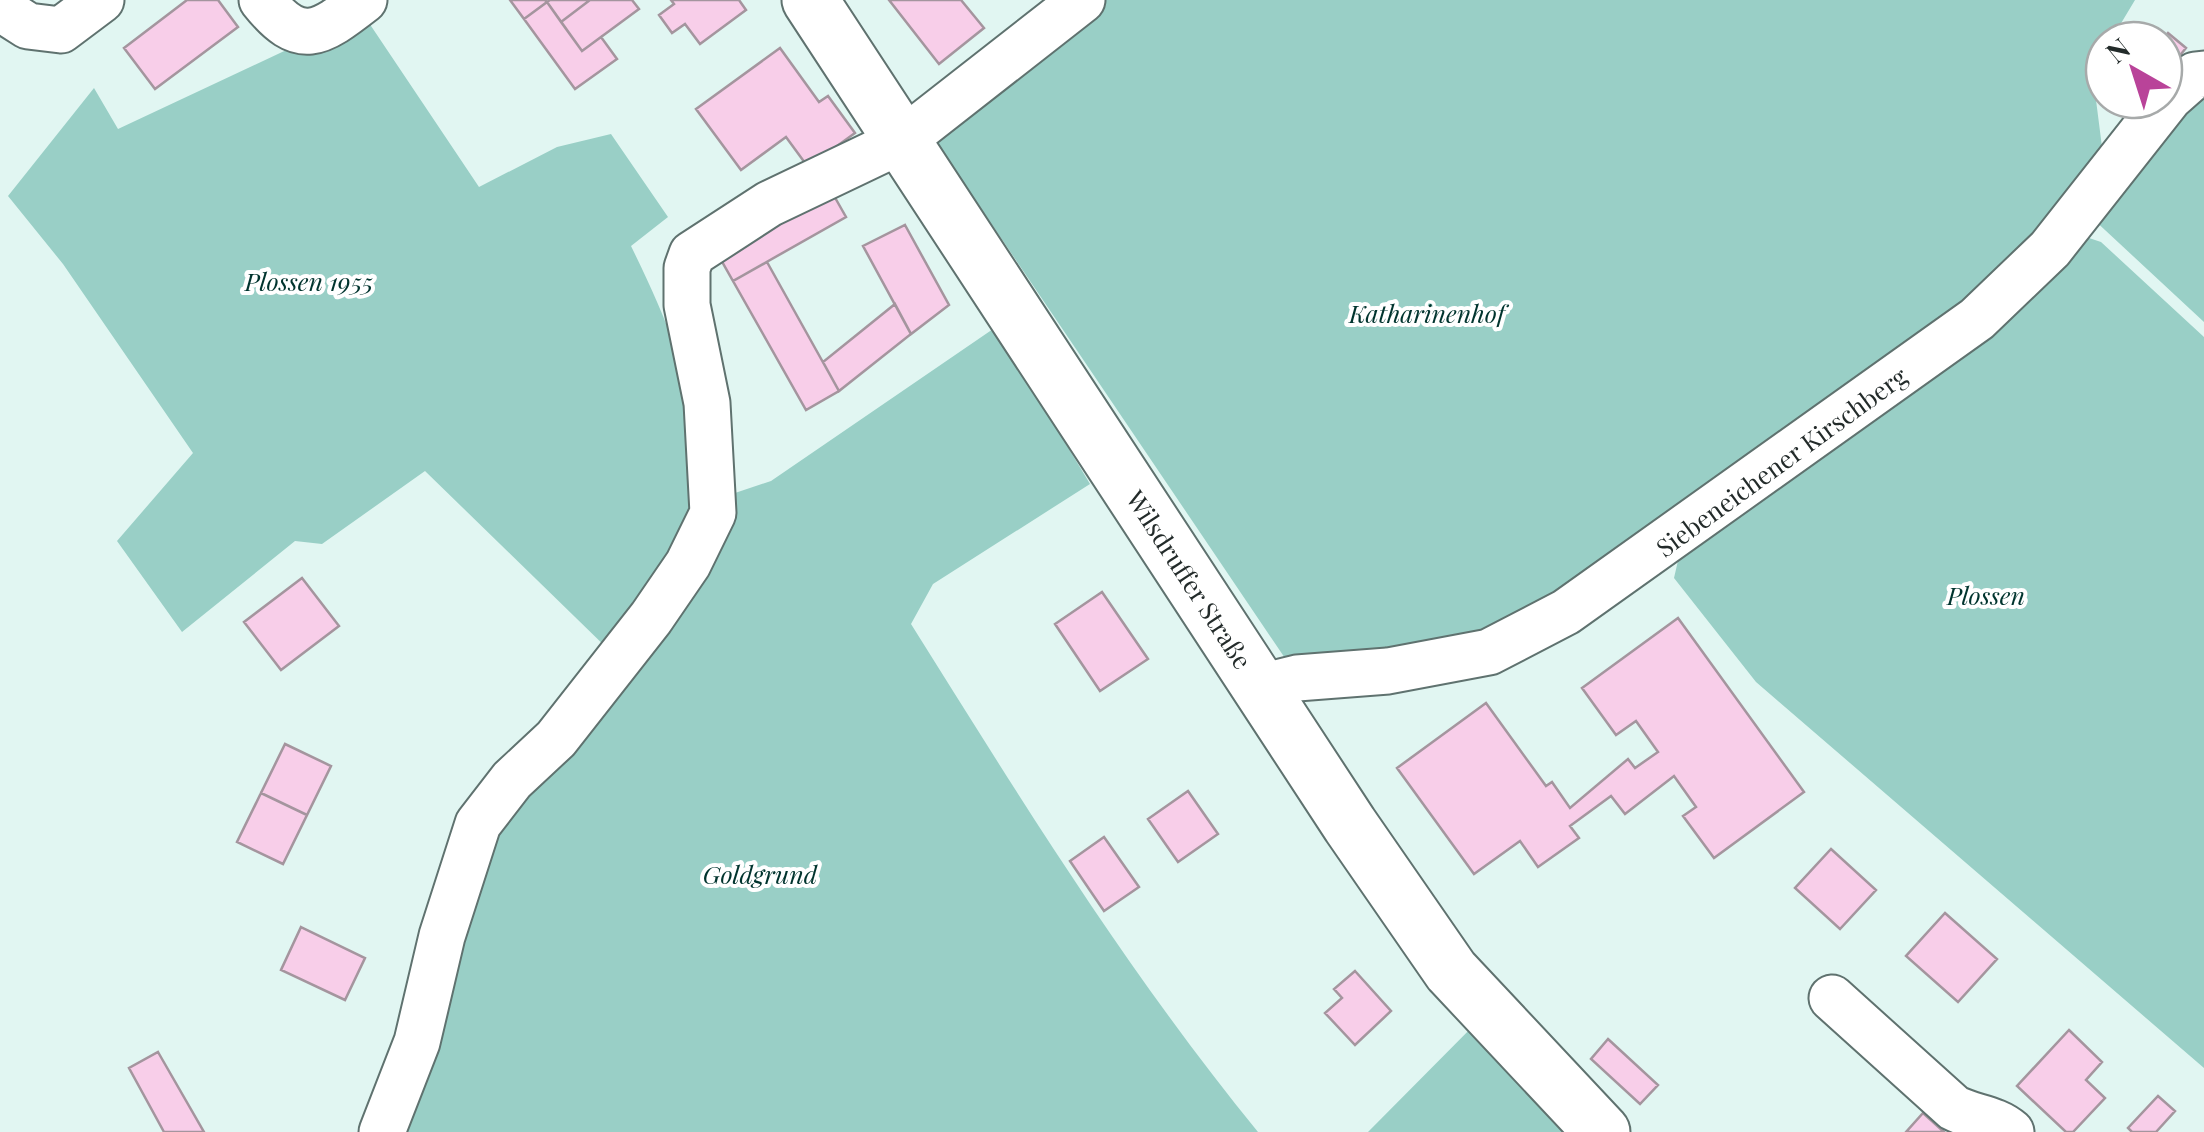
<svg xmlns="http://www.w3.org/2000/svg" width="2204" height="1132" font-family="'Playfair Display',serif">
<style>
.green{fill:#99cfc6}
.building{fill:#f8cee9;stroke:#a4959e;stroke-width:2.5}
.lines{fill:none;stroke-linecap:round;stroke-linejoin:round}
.minor-casing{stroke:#5f726f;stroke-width:49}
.major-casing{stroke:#5f726f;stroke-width:59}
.minor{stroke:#fff;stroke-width:45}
.major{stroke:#fff;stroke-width:55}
.labels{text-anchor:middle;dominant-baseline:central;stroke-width:8;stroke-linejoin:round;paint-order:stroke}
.park-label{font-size:25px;font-style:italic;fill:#00342e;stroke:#fff}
.street-label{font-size:25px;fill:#232b2a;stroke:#fff}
</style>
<rect width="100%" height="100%" fill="#e1f6f2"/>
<path class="green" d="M 1105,0 L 2135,0 L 2111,40 L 2104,40 L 2096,100 L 2102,147 L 2043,236 L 1973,305 L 1569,595 L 1483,638 L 1291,667 L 930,133 Z
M 363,14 L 479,187 L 557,147 L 611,134 L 668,217 L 631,246 C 677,340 724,449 679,551 C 663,587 634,621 613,654 L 425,471 L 322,544 L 295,541 L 182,632 L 117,541 L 193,453 L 63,264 L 8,196 L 94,88 L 118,129 Z
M 2204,85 L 2204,322 L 2091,217 Z
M 2077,234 L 2101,242 L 2204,337 L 2204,1068 L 1756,682 L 1674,578 L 1680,552 Z
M 996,327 L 1090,484 L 933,584 L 911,624 C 1020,798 1128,973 1258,1132 L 396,1132 L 499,817 L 691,585 L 735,493 L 771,481 Z
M 1488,1011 L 1577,1132 L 1368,1132 Z"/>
<path class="building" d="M 187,0 L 218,0 L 238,27 L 155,89 L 124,48 Z
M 510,0 L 545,0 L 547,2 L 524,19 Z
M 550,0 L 590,0 L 561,22 L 547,2 Z
M 590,0 L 632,0 L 639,9 L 582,51 L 561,22 Z
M 671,0 L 739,0 L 746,10 L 700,44 L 685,24 L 672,33 L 659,15 L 674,4 Z
M 889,0 L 961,0 L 984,28 L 939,64 Z
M 547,2 L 582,51 L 601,37 L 617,59 L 575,89 L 524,19 Z
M 2168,33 L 2186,48 L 2164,75 L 2162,40 Z
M 780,48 L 819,102 L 828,96 L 855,133 L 808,167 L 786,137 L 741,170 L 696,109 Z
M 829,187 L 846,217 L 733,281 L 716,251 Z
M 905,225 L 949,305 L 911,334 L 863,246 Z
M 767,262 L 839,391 L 806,410 L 733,281 Z
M 895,304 L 911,334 L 839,391 L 823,362 Z
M 302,578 L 339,626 L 281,670 L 244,622 Z
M 1102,592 L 1148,659 L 1100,691 L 1055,624 Z
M 1678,618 L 1804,792 L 1714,858 L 1683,816 L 1696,807 L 1674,776 L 1625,814 L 1611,796 L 1570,826 L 1579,838 L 1538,867 L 1520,841 L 1474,874 L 1397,768 L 1486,703 L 1546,786 L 1552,782 L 1570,808 L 1628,759 L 1635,768 L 1658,752 L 1636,721 L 1616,735 L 1582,688 Z
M 285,744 L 331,766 L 307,815 L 261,793 Z
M 1188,791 L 1218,834 L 1178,862 L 1148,819 Z
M 261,793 L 307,815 L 283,864 L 237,842 Z
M 1104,837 L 1139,887 L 1104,911 L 1070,861 Z
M 1831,849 L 1876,890 L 1840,929 L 1795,888 Z
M 1945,913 L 1997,959 L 1958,1002 L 1906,956 Z
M 301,927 L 365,958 L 345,1000 L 281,970 Z
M 1355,971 L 1391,1011 L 1355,1045 L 1325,1013 L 1342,998 L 1334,989 Z
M 2069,1030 L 2102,1062 L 2086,1080 L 2105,1098 L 2073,1132 L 2066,1132 L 2017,1086 Z
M 1608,1039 L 1658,1085 L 1640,1104 L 1591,1059 Z
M 158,1052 L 204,1132 L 164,1132 L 129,1068 Z
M 2158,1096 L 2175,1111 L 2156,1132 L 2132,1132 L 2128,1128 Z
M 1923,1113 L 1944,1132 L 1906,1132 Z"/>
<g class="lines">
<defs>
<path id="minor" d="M 262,0 C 300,48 319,35 364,0
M 0,8 L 28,26 L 61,30 L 101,0
M 1261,687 L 1297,678 L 1388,671 L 1489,652 L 1566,612 L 1977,319 L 2050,249 L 2169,98 L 2195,75 L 2204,74
M 1832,998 L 1954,1108 C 1974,1118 1995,1118 2011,1132
M 382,1132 L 417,1042 L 442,936 L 478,824 L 512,780 L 556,739 L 651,618 L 688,564 L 713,513 L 707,403 L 687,305 L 687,268 L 692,254 L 769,204 L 903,140 L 1082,0"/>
<path id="major" d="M 810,0 L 1350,825 L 1451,971 L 1602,1132"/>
</defs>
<use href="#minor" class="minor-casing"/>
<use href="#major" class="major-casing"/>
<use href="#minor" class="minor"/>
<use href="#major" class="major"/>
</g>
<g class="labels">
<g class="park-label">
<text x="309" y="280">Plossen 1955</text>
<text x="1427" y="312">Katharinenhof</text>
<text x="1986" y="594">Plossen</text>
<text x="760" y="873">Goldgrund</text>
</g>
<g class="street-label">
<text transform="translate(1781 461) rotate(-36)">Siebeneichener Kirschberg</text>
<text transform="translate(1190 579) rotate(57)">Wilsdruffer Straße</text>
</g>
</g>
<g transform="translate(2134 70) rotate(321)"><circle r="48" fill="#ffffff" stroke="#a7aaaa" stroke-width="2.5"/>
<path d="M0-8L18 38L0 25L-18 38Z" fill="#b94399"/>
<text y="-15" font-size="28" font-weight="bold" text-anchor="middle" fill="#232b2a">N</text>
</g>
</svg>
